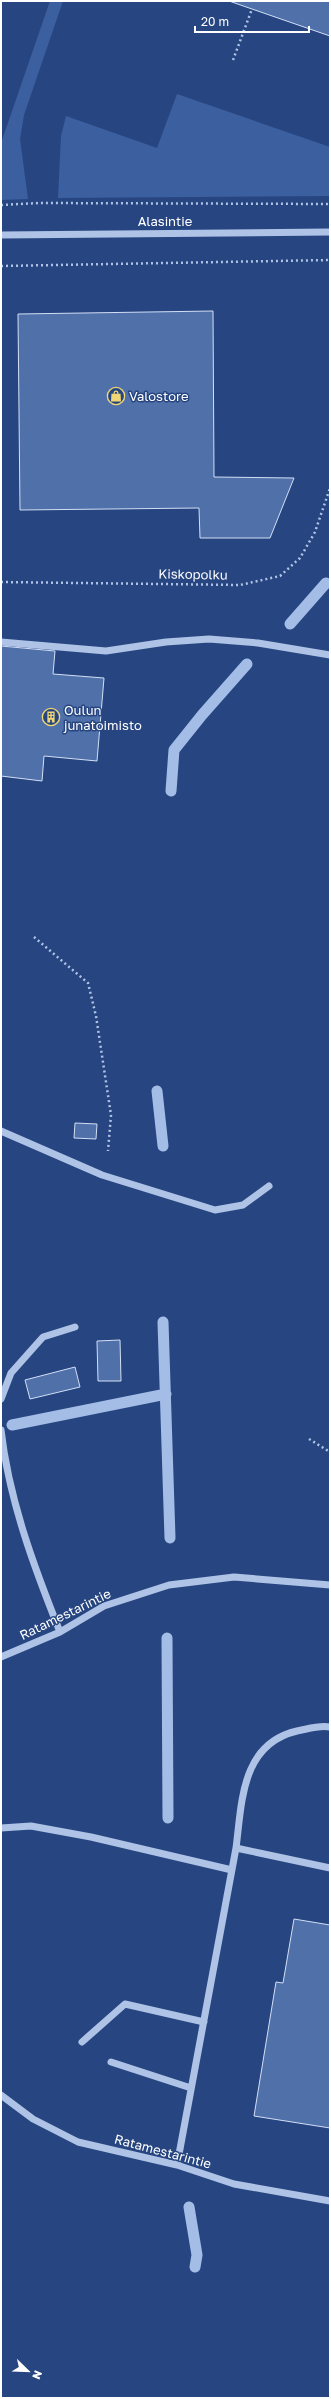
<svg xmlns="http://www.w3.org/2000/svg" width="331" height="2399" font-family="'Golos Text',sans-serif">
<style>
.green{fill:#3c5f9f}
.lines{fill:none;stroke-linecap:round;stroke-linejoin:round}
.stream{stroke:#a4bde7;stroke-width:11}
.building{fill:#5070aa;stroke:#d2dff5}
.path{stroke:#afc3e6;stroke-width:2.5;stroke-dasharray:2 3;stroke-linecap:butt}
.minor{stroke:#afc3e6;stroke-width:7}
.labels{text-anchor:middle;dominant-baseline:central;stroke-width:3;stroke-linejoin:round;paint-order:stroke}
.street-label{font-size:13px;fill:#fff;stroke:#274681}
.poi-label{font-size:13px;fill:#fff;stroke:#274681;text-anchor:start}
</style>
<rect width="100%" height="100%" fill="#274681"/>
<path class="green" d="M 50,1 L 63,1 L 24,115 L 20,139 L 28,199 L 1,200 L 1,143 Z
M 177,94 L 330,147 L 330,196 L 58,198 L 61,136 L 66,116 L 157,148 Z"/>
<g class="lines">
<path class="stream" d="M 290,624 L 326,583
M 171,791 L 174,750 L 202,715 L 247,664
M 157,1091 L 163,1146
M 163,1322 L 170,1538
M 12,1425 L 166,1394
M 167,1638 L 168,1818
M 189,2207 L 197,2255 L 195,2267"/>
</g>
<path class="building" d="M 229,1 L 330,1 L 330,36 L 252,9 Z
M 213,311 L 214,477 L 294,478 L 270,538 L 200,538 L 199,508 L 20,510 L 18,314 Z
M 1,646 L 55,651 L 53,674 L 104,678 L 97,761 L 44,756 L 42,781 L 1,776 Z
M 75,1123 L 97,1124 L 96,1139 L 74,1138 Z
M 120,1340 L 121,1381 L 98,1381 L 97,1341 Z
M 75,1367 L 80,1387 L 30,1399 L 25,1380 Z
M 294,1919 L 330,1925 L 330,2128 L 254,2116 L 276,1982 L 283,1983 Z"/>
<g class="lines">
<path class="path" d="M 233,60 L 252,9
M 1,205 L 39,203 L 330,204
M 1,266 L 330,260
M 1,582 L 240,585 L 280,576 L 300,558 L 315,532 L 330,488
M 34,937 L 88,983 L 96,1016 L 111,1115 L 108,1151
M 309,1439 L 330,1452"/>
<path class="minor" d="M 1,235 L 330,232
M 1,642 L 106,651 L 166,642 L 209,639 L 258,643 L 330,655
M 1,1131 L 102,1175 L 215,1210 L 243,1205 L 269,1186
M 1,1399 L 11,1373 L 43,1337 L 75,1327
M 1,1430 C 9,1500 34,1567 60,1632
M 1,1657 L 60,1632 L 104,1606 L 169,1585 L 234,1577 L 330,1585
M 1,1828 L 31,1826 L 91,1837 L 232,1870
M 236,1848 C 242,1802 241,1744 297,1731 C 308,1729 319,1725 330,1727
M 82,2042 L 125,2004 L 204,2022
M 111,2062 L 191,2088
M 1,2095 L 33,2119 L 78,2142 L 177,2165 L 234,2184 L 330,2201
M 177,2165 L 236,1848 L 330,1868"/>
</g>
<defs>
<symbol id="shop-ring" viewBox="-11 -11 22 22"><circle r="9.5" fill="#274681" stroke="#eed675" stroke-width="1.5"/><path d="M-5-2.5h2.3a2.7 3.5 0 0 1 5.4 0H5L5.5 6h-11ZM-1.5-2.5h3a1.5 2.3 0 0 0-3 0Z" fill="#eed675"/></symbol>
<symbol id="building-ring" viewBox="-11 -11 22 22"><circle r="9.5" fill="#274681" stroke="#eed675" stroke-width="1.5"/><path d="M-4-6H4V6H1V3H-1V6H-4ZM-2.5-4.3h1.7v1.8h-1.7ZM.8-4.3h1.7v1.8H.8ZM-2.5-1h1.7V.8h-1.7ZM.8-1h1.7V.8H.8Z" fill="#eed675"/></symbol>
</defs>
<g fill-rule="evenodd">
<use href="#shop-ring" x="106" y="386" width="20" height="20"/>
<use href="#building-ring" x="41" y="707" width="20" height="20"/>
</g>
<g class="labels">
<g class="street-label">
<text x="165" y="221">Alasintie</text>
<text transform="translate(193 574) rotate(1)">Kiskopolku</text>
<text transform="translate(65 1614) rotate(-26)">Ratamestarintie</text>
<text transform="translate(163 2151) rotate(15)">Ratamestarintie</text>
</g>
<g class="poi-label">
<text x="129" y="396">Valostore</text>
<text x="64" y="710">Oulun<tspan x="64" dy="15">junatoimisto</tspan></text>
</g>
</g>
<rect width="331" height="2399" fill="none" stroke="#ffffff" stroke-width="4"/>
<g transform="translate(28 2371) rotate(113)" stroke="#274681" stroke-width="3" paint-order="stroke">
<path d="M0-3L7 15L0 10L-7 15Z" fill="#ffffff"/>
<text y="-6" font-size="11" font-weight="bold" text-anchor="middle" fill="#ffffff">N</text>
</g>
<path d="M195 26v6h114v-6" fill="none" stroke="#ffffff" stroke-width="2"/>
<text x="201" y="26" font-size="12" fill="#ffffff" stroke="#274681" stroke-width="3" paint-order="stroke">20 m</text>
</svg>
